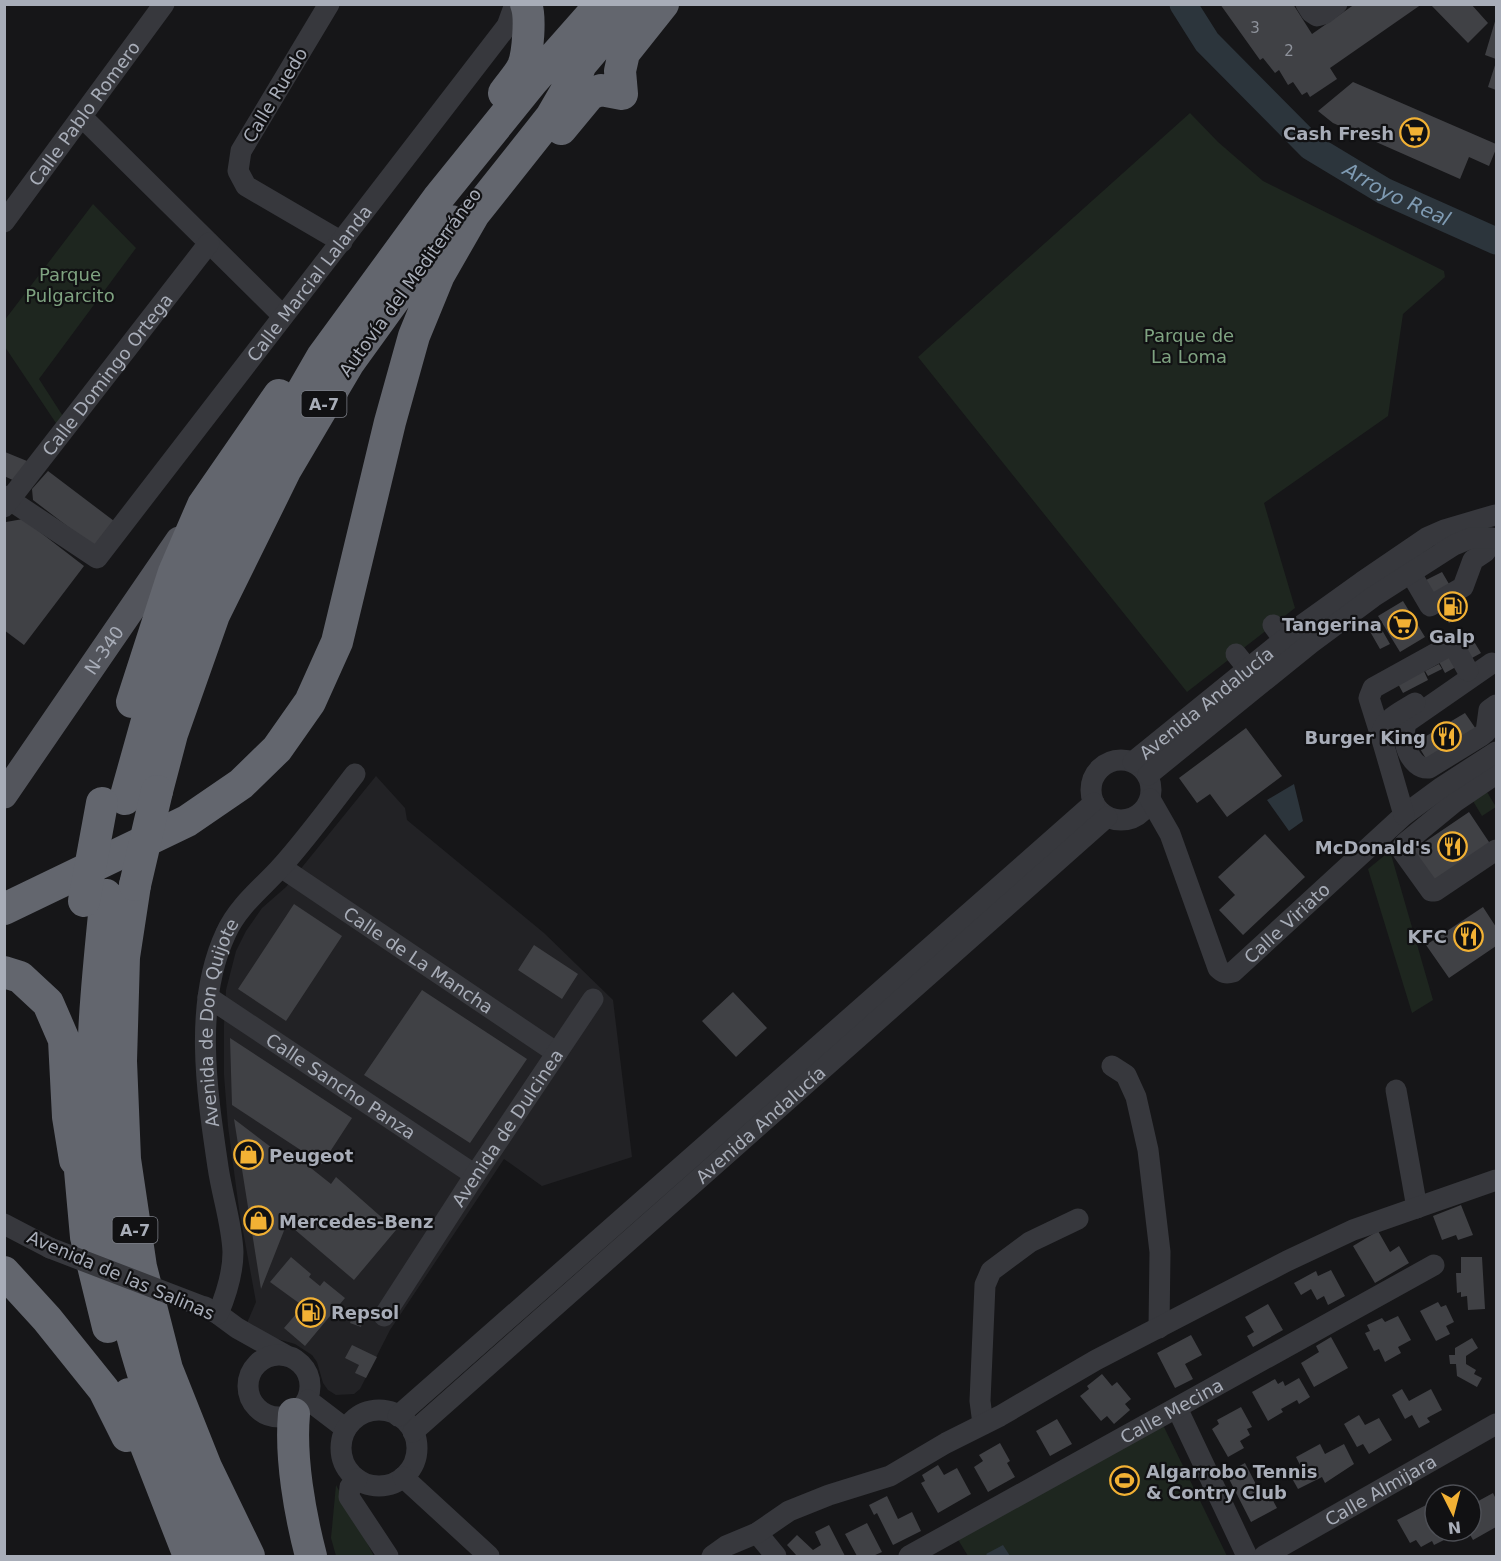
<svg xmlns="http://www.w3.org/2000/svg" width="1501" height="1561" font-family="'DejaVu Sans',sans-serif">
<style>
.built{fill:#222225}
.green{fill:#1e261f}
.water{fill:#2c353c}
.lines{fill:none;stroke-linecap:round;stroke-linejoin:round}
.river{stroke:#2c353c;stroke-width:27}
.building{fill:#404145}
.minor{stroke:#37383d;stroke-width:21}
.major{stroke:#53555c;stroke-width:27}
.highway{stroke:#63666e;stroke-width:32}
.minor-bridge{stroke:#37383d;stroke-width:21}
.highway-bridge{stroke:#63666e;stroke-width:32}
.labels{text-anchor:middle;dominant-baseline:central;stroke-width:4.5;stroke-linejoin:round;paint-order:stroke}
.number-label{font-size:15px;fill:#8e929b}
.shield{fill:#111113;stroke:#7b7e86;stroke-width:1.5}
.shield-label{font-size:16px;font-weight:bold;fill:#a8adb8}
.street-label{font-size:18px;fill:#a8adb8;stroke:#111113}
.poi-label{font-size:18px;font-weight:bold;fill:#a8adb8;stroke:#111113;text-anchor:end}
.park-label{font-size:18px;fill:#7fa381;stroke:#111113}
.water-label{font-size:20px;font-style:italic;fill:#7f9bb3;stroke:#111113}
</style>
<rect width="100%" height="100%" fill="#161618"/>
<path class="built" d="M 376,776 L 405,808 L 407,820 L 544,933 L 613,1000 L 632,1157 L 542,1186 L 504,1159 L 390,1330 L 360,1389 L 354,1394 L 336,1395 L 328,1390 L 323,1383 L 317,1362 L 312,1355 L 295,1344 L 274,1338 L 247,1323 L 256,1302 L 239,1209 L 228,1126 L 224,1075 L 224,1025 L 226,990 L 236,951 L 246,931 L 262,908 L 286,887 Z"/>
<path class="green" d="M 1190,113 L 1218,142 L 1263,181 L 1444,271 L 1445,277 L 1403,314 L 1388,416 L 1264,503 L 1295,608 L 1187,692 L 918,357 Z
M 93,204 L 136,248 L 39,379 L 68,424 L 62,432 L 5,347 L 4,321 Z
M 1487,792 L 1496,807 L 1482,816 L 1473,801 Z
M 1390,851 L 1433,1000 L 1412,1013 L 1368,869 Z
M 1163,1425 L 1227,1556 L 968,1556 L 957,1538 Z
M 336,1485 L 374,1556 L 336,1556 L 331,1538 Z"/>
<path class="water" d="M 1294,784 L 1303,821 L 1289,831 L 1267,800 Z
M 1003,1545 L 1010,1556 L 988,1556 L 986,1554 Z"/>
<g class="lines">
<path class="river" id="s1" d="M 1183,4 L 1207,42 L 1311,147 L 1384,191 L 1496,241"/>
</g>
<path class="building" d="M 1220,4 L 1293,4 L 1312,34 L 1355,4 L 1422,4 L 1330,68 L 1337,79 L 1310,97 L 1307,92 L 1302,95 L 1293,82 L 1288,85 L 1279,70 L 1275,73 L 1263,58 L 1260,60 Z
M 1430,4 L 1471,4 L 1488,23 L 1468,43 Z
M 1496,18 L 1496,59 L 1485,55 Z
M 1496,62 L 1496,90 L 1488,87 Z
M 1353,82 L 1496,144 L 1496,149 L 1489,166 L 1469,157 L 1460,179 L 1333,123 L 1318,111 Z
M 5,452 L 27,461 L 17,482 L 4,476 Z
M 48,471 L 118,524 L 102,544 L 92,545 L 33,500 L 32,489 Z
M 23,519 L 84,566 L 24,645 L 4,630 L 4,524 L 6,522 Z
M 1442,572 L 1466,613 L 1449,623 L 1424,581 Z
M 1403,601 L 1425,637 L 1400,652 L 1378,616 Z
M 1378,623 L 1390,644 L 1380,649 L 1368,628 Z
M 1473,640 L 1481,653 L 1445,673 L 1438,660 Z
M 1439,664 L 1442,669 L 1428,676 L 1425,671 Z
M 1423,669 L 1428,680 L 1403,693 L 1397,682 Z
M 1465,713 L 1478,732 L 1428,762 L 1416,742 Z
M 1246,728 L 1282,776 L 1227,817 L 1210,794 L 1197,803 L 1179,778 Z
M 1469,812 L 1491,845 L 1435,883 L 1413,850 Z
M 1265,834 L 1305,877 L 1243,935 L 1219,910 L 1235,895 L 1218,877 Z
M 294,904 L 342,936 L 286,1021 L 238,989 Z
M 1483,907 L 1496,927 L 1496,946 L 1449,978 L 1426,945 Z
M 534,945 L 578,974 L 562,999 L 518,970 Z
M 422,990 L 527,1059 L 470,1143 L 364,1075 Z
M 733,992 L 767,1028 L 736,1057 L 702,1021 Z
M 230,1038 L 352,1118 L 322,1164 L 232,1105 Z
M 234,1119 L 293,1164 L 297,1157 L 331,1184 L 336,1177 L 396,1230 L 354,1280 L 287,1223 L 261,1289 Z
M 1461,1205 L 1473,1235 L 1458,1240 L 1456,1235 L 1442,1240 L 1433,1216 Z
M 1378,1231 L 1390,1252 L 1399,1246 L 1409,1263 L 1375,1283 L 1353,1246 Z
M 291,1257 L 311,1274 L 309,1277 L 320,1286 L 324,1281 L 345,1298 L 305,1346 L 284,1328 L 303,1306 L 270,1282 Z
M 1461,1257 L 1482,1257 L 1485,1309 L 1468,1310 L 1467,1296 L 1461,1297 L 1461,1292 L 1457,1293 L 1456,1273 L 1461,1273 Z
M 1331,1270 L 1345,1296 L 1328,1305 L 1324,1296 L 1317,1300 L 1311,1289 L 1301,1295 L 1294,1283 L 1316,1271 L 1318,1276 Z
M 1438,1302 L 1441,1307 L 1446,1305 L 1454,1322 L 1446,1326 L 1450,1334 L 1436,1341 L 1420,1311 Z
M 1268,1304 L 1283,1330 L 1253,1347 L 1247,1336 L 1254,1332 L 1245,1317 Z
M 355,1309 L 365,1312 L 361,1327 L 350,1323 Z
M 1398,1316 L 1411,1340 L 1398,1347 L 1401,1353 L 1385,1362 L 1379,1349 L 1374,1351 L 1365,1333 L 1370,1331 L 1367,1325 L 1382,1318 L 1385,1322 Z
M 1191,1335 L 1202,1355 L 1185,1364 L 1193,1379 L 1175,1388 L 1157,1353 Z
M 1331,1337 L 1348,1368 L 1314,1387 L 1301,1363 L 1319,1352 L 1316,1346 Z
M 1472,1338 L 1478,1348 L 1466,1356 L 1466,1364 L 1476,1370 L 1474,1374 L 1482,1378 L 1477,1387 L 1457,1376 L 1456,1364 L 1450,1364 L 1449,1355 L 1455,1355 L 1455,1348 Z
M 352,1345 L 377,1357 L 366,1378 L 355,1373 L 359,1365 L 345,1358 Z
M 1102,1374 L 1112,1386 L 1117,1382 L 1131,1399 L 1125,1404 L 1130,1410 L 1114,1424 L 1107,1416 L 1101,1421 L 1080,1396 L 1089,1389 L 1087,1386 Z
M 1299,1378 L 1310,1397 L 1299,1404 L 1297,1400 L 1281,1409 L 1283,1412 L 1268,1421 L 1252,1392 L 1275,1379 L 1278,1384 L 1283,1381 L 1285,1386 Z
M 1402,1389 L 1409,1401 L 1431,1389 L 1442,1410 L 1427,1418 L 1430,1422 L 1419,1428 L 1412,1415 L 1405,1419 L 1392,1395 Z
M 1241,1407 L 1252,1427 L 1247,1429 L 1250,1435 L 1240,1441 L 1244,1448 L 1228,1457 L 1212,1429 L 1219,1424 L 1217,1420 Z
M 1359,1415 L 1365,1425 L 1379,1418 L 1392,1440 L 1369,1454 L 1363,1444 L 1357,1447 L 1344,1424 Z
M 1057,1419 L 1072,1444 L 1050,1456 L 1036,1431 Z
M 1000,1443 L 1010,1461 L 1007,1463 L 1015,1477 L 988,1492 L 974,1467 L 983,1461 L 979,1455 Z
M 1320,1444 L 1325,1454 L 1344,1444 L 1354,1464 L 1325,1483 L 1322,1477 L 1298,1489 L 1289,1473 L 1301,1467 L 1296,1457 Z
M 1245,1463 L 1262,1496 L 1269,1493 L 1277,1508 L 1251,1522 L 1226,1473 Z
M 938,1465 L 944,1475 L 957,1468 L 971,1494 L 938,1513 L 921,1483 L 925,1481 L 922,1475 Z
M 1493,1493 L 1496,1499 L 1496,1527 L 1473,1540 L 1468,1531 L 1471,1531 L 1471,1505 Z
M 887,1496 L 898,1519 L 912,1512 L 921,1531 L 893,1545 L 877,1513 L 874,1515 L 869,1505 Z
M 1430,1503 L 1435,1510 L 1435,1531 L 1451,1531 L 1444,1535 L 1446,1539 L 1434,1545 L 1432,1541 L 1421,1547 L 1416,1540 L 1410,1543 L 1397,1520 Z
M 867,1523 L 882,1552 L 873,1556 L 857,1556 L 845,1534 Z
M 829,1525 L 845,1556 L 797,1556 L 787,1545 L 797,1535 L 813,1550 L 821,1545 L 815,1532 Z"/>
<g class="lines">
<g class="minor">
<path d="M 329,4 L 241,151 L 238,171 L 246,186 L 342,242"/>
<path d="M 1306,4 L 1311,12 L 1317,16 L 1324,14 L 1337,4"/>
<path d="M 82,117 L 283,316"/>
<path id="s2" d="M 4,222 L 164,4"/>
<path id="s3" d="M 4,496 L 97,558 L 507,26 L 515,4"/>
<path id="s4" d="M 4,507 L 209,243"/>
<path d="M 1413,570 L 1413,577 L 1430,606 L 1463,587 L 1473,560 L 1485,552 L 1493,542"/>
<path d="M 1273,625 L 1284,640"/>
<path d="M 1236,654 L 1248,669"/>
<path d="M 1492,663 L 1407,722 C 1399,737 1410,770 1429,768 L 1481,736 L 1486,732 L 1489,710 L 1496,705"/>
<path d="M 1381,736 L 1369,698 L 1373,688 L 1449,646 L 1455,648 L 1468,671"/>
<circle cx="1121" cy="790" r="30"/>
<path id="s5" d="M 1133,762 L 1302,625 L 1362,582 L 1428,537 L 1444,530 L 1495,515"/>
<path d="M 1496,774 L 1456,801 L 1405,843 L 1402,848 L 1403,852 L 1431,891 L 1435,891 L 1496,850"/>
<path d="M 1148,775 L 1311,643 L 1373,597 L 1454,545 L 1471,538 L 1492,538"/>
<path id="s6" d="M 1150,799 L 1170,834 L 1218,968 C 1223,973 1226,974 1233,972 L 1404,815 L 1442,787 L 1496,752"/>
<path d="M 1404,815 L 1381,736 C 1381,720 1403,711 1415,703"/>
<path id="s7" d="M 281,867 L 557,1053"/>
<path id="s8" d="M 208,997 L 475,1175"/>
<path d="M 1112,1066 L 1126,1075 L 1136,1097 L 1148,1150 L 1160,1252 L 1159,1328"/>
<path d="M 1396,1090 L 1417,1208"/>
<path d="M 4,1224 L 50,1248"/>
<path d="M 205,1307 L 218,1314 L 237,1328 L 285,1355"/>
<path id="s9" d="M 218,1314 C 226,1295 233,1273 233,1252 C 232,1224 222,1195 218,1167 C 207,1093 193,1003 226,933 C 238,906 262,888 281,867 C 307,838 331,805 355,774"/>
<path id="s10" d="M 384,1316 L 475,1175 L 593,999"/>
<circle cx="279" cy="1386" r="31"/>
<path d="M 308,1400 L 346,1429"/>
<path d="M 1177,1408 L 1247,1556"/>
<circle cx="379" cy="1448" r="38"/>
<path d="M 398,1416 L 1094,803"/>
<path d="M 983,1424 L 980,1401 L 985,1285 L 991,1271 L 1030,1242 L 1078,1219"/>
<path id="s11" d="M 413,1432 L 1107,817"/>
<path d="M 403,1477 L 489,1556"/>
<path d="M 357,1479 L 350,1487 L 349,1497 L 388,1556"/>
<path d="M 757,1533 L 776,1556"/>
<path d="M 712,1556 L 726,1546 L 757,1533 L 789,1511 L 829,1495 L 890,1476 L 946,1443 L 1000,1416 L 1096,1360 L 1287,1261 L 1353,1230 L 1496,1180"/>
<path id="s12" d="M 909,1556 L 1434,1265"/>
<path id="s13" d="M 1264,1556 L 1496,1424"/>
</g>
<path class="major" id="s14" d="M 4,795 L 179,540"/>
<path class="highway" d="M 567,81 L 632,4
M 504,93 C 510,84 519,75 523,66 C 528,54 531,16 526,4
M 561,129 L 590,94 L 601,90 L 622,94 L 620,71 L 624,53 L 663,4
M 132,702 L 174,572 L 203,505 L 279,395
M 157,791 L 172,734 L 214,615 L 286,469 L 348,364 L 451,221
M 125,799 L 153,699 L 217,545 L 266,454 L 322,357 L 439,197 L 532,82 L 601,4
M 135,885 L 124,957 L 121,1061 L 125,1159 L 141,1267 L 167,1369 L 206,1467 L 249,1556
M 106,895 C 98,975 88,1059 96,1140 C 104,1220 121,1303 145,1380 C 164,1441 192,1499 219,1556
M 4,909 L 187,821 L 241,784 L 277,749 L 310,702 L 337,642 L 390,422 L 414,336 L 439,275 L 474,214 L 551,117 L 580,67
M 4,972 L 20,977 L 48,1003 L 64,1040 L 68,1117 L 75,1160
M 77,1137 L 86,1237 L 108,1327
M 4,1272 L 47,1319 L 104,1390 L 127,1436
M 129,1394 L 146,1446 L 189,1556
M 294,1414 C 290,1458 300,1514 311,1556"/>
<path class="minor-bridge" d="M 50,1248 L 204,1307"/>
<path class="highway-bridge" d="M 135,885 L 157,791
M 84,901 L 102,803"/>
</g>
<defs>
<symbol id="supermarket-ring" viewBox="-11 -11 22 22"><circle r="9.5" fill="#111113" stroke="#f2b134" stroke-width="1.5"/><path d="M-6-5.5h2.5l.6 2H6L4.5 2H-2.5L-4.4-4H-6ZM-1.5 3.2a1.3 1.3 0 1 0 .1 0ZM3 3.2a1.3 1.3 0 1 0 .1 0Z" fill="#f2b134"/></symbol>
<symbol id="fuel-ring" viewBox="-11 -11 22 22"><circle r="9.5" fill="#111113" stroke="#f2b134" stroke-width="1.5"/><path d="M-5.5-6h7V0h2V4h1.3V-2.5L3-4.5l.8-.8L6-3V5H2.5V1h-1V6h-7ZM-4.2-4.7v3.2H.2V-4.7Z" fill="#f2b134"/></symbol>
<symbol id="restaurant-ring" viewBox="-11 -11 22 22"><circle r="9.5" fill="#111113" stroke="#f2b134" stroke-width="1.5"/><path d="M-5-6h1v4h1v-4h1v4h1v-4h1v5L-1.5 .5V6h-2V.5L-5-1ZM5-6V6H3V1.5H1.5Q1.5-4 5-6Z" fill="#f2b134"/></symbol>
<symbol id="shop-ring" viewBox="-11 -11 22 22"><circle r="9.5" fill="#111113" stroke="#f2b134" stroke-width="1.5"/><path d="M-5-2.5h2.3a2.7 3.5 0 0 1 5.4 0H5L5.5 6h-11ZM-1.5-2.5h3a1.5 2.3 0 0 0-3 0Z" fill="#f2b134"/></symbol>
<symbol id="stadium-ring" viewBox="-11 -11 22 22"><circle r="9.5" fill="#111113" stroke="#f2b134" stroke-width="1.5"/><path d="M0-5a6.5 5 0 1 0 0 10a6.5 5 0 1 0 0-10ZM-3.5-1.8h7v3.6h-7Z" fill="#f2b134"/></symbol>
</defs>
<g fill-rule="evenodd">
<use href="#supermarket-ring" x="1398" y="116" width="33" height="33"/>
<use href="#fuel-ring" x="1436" y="590" width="33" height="33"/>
<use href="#supermarket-ring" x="1386" y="608" width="33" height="33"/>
<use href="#restaurant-ring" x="1430" y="720" width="33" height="33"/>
<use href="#restaurant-ring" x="1436" y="830" width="33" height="33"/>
<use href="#restaurant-ring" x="1452" y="920" width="33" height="33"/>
<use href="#shop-ring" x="232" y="1138" width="33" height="33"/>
<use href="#shop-ring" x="242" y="1204" width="33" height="33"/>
<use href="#fuel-ring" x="294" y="1296" width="33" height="33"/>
<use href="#stadium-ring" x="1108" y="1464" width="33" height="33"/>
</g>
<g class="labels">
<g class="number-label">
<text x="1255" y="28">3</text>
<text x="1289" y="51">2</text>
</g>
<g class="shield">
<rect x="301.5" y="391" width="45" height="26" rx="4.5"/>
<rect x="112.5" y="1217" width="45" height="26" rx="4.5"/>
</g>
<g class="shield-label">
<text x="324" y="404">A-7</text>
<text x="135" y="1230">A-7</text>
</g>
<g class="street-label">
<text transform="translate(275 95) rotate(-59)">Calle Ruedo</text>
<text stroke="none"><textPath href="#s2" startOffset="135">Calle Pablo Romero</textPath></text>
<text transform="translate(410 282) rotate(-54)">Autovía del Mediterráneo</text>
<text stroke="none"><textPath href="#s3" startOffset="459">Calle Marcial Lalanda</textPath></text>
<text stroke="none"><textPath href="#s4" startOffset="168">Calle Domingo Ortega</textPath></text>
<text stroke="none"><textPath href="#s14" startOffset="176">N-340</textPath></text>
<text stroke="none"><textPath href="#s5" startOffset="94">Avenida Andalucía</textPath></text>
<text stroke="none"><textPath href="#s6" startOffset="272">Calle Viriato</textPath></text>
<text stroke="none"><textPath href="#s7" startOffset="166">Calle de La Mancha</textPath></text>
<text stroke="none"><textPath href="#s9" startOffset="297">Avenida de Don Quijote</textPath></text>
<text stroke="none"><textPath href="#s8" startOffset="160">Calle Sancho Panza</textPath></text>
<text stroke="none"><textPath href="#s11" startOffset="464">Avenida Andalucía</textPath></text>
<text stroke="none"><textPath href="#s10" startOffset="225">Avenida de Dulcinea</textPath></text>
<text transform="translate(121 1275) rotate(23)">Avenida de las Salinas</text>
<text stroke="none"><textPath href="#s12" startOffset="300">Calle Mecina</textPath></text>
<text stroke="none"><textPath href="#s13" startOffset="134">Calle Almijara</textPath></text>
</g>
<g class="poi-label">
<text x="1394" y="133">Cash Fresh</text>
<text x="1382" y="624">Tangerina</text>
<text x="1452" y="636" text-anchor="middle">Galp</text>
<text x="1426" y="737">Burger King</text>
<text x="1431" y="847">McDonald's</text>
<text x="1447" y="936">KFC</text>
<text x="269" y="1155" text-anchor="start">Peugeot</text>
<text x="279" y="1221" text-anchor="start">Mercedes-Benz</text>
<text x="331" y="1312" text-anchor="start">Repsol</text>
<text x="1146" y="1471" text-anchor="start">Algarrobo Tennis<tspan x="1146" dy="21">&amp; Contry Club</tspan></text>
</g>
<g class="park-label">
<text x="70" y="274">Parque<tspan x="70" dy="21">Pulgarcito</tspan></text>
<text x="1189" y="335">Parque de<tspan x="1189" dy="21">La Loma</tspan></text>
</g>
<g class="water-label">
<text stroke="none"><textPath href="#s1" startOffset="291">Arroyo Real</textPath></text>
</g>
</g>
<rect width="1501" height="1561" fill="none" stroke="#a8adb8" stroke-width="12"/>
<g transform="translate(1453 1513) rotate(174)"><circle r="28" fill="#111113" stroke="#4d4f55" stroke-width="1.5"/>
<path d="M0-4.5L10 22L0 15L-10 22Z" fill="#f2b134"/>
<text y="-9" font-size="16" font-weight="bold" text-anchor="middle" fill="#a8adb8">N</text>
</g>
</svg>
